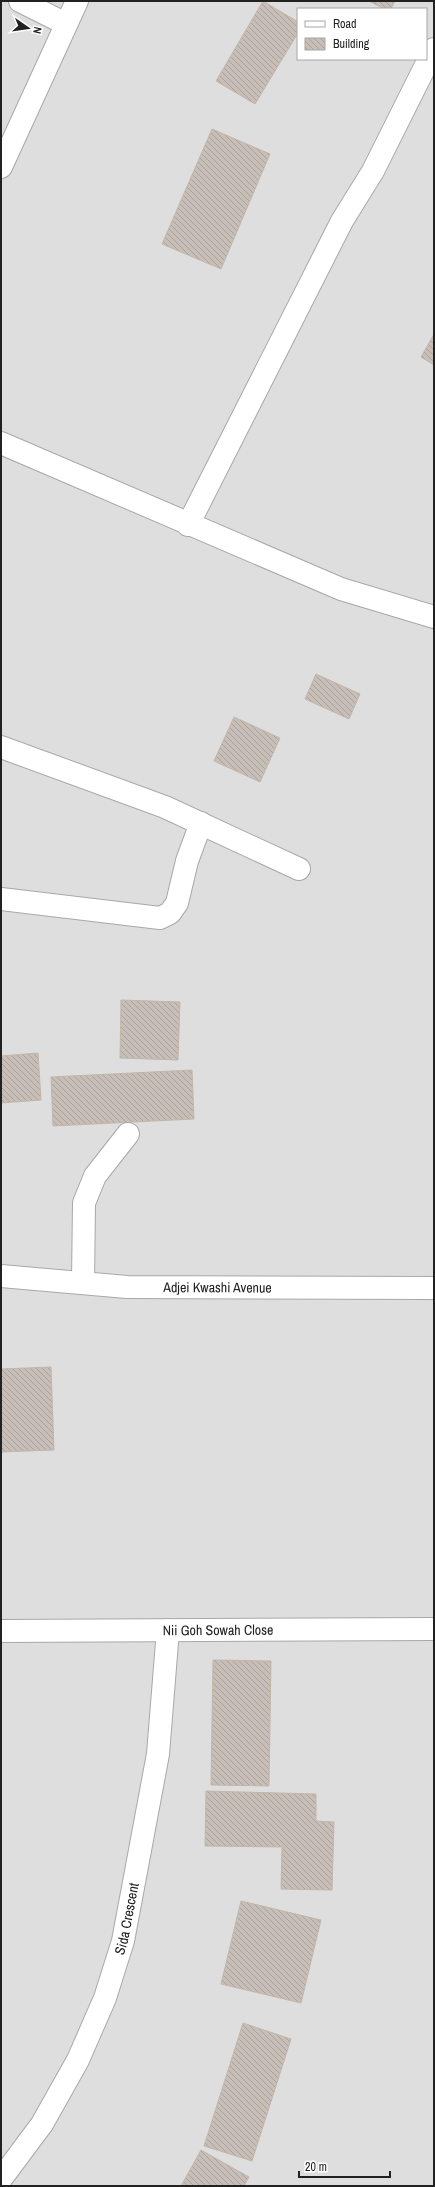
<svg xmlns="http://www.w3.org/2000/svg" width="435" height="2187" font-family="'Archivo Narrow',sans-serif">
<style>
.residential{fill:#dfdede;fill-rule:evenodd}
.building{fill:url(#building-back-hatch);stroke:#c3b6aa}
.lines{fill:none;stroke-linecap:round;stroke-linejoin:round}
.minor-casing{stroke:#a8a8a8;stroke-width:24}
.minor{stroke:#fff;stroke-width:22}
.labels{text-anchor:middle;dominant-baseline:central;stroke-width:3;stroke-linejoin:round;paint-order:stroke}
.street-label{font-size:14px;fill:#212121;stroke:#fff}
</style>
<defs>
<pattern id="building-back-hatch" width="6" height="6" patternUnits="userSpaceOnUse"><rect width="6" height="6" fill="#c6beb7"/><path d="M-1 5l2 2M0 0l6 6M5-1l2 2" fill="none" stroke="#aaa39d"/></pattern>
</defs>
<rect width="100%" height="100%" fill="#f1eee8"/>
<path class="residential" d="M 1,1 L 434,1 L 434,2186 L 1,2186 ZM 298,9 L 426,9 L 426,59 L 298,59 Z"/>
<path class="building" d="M 263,1 L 298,22 L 298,33 L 255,104 L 216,81 Z
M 369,1 L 395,1 L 391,9 L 384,9 Z
M 212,129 L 270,154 L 221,269 L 162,244 Z
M 434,334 L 434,365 L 421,357 Z
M 316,674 L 360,694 L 349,719 L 305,699 Z
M 234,717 L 280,738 L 260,782 L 214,761 Z
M 121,1000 L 180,1002 L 178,1060 L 120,1058 Z
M 38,1053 L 41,1100 L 1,1103 L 1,1056 Z
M 192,1070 L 194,1119 L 53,1126 L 51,1077 Z
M 51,1367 L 54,1450 L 1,1452 L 1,1369 Z
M 213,1660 L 271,1661 L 269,1786 L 211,1785 Z
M 206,1791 L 316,1794 L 316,1821 L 334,1822 L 332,1890 L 281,1889 L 282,1847 L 205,1846 Z
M 241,1901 L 321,1920 L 301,2003 L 221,1984 Z
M 243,2023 L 291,2039 L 252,2161 L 204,2146 Z
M 201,2150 L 249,2177 L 244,2186 L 181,2186 Z"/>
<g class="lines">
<defs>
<g id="minor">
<path d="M 20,1 L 66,24"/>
<path d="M 1,167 L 77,1"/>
<path d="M 1,443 L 341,589 L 434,617"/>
<path d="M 188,525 L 342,221 L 373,171 L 434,49"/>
<path d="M 1,747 L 165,807 L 299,869"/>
<path d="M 1,899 L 160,918 L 170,913 L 177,903 L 187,861 L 201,823"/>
<path id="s1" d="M 1,1276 L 127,1287 L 434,1288"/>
<path d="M 83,1283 L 84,1203 L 95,1176 L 128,1134"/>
<path id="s2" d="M 1,1631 L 434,1629"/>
<path id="s3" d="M 1,2179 L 42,2124 L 78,2060 L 105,1998 L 123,1941 L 158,1754 L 168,1630"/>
</g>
</defs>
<use href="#minor" class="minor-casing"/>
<use href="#minor" class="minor"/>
</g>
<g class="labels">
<g class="street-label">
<text stroke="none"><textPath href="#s1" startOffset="217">Adjei Kwashi Avenue</textPath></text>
<text stroke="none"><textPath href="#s2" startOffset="217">Nii Goh Sowah Close</textPath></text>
<text stroke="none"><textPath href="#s3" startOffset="292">Sida Crescent</textPath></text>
</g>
</g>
<rect width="435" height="2187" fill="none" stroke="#212121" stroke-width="4"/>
<rect x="297" y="8" width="130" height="52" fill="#ffffff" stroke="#a6a6a6"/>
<rect x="305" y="21" width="20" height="6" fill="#ffffff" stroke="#a6a6a6"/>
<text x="333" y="28" font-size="12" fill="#212121">Road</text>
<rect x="305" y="38" width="20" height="12" fill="url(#building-back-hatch)" stroke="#a6a6a6"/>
<text x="333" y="48" font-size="12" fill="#212121">Building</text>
<g transform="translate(28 28) rotate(103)" stroke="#ffffff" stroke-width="3" paint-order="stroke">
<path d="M0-3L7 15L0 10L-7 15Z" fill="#212121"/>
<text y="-6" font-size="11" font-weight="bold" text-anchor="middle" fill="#212121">N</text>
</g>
<path d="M299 2171v6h91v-6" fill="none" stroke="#212121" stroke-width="2"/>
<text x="305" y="2171" font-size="12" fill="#212121" stroke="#ffffff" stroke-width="3" paint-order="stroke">20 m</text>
</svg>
